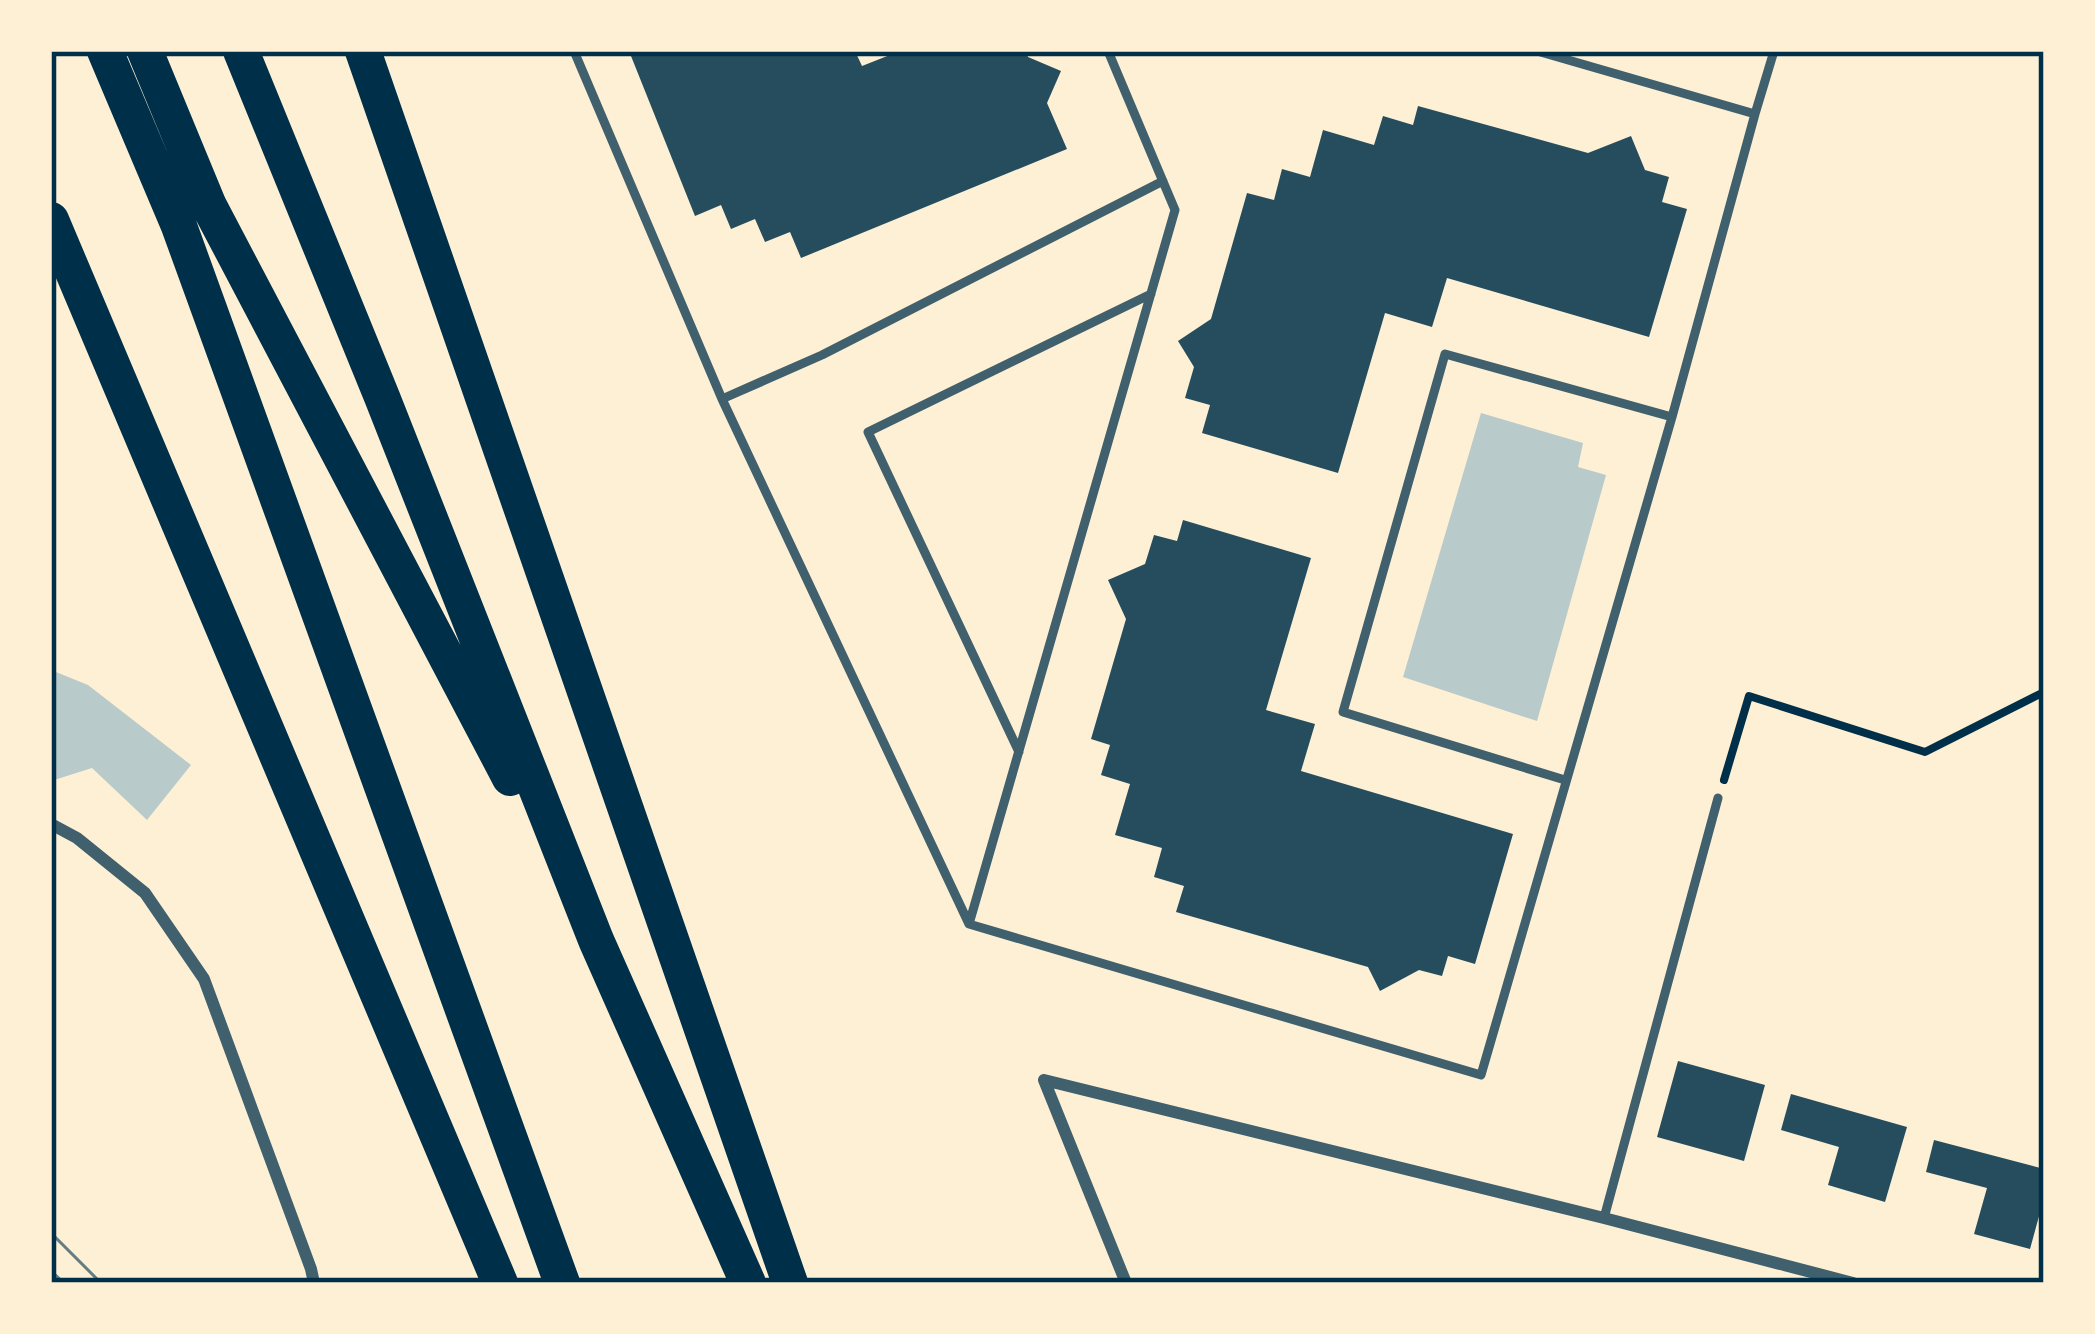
<svg xmlns="http://www.w3.org/2000/svg" width="2095" height="1334" font-family="'Varela Round',sans-serif">
<style>
.green{fill:#b9caca}
.building{fill:#264d5e}
.lines{fill:none;stroke-linecap:round;stroke-linejoin:round}
.path{stroke:#003049;stroke-width:8}
.service{stroke:#3f606c;stroke-width:9}
.minor{stroke:#3f606c;stroke-width:12}
.motorway{stroke:#003049;stroke-width:36}
.tram{stroke:#657d81;stroke-width:3}
.neatline{fill:none;stroke:#003049;stroke-width:4.5}
</style>
<rect width="100%" height="100%" fill="#fdf0d5"/>
<path class="green" d="M 1481,413 L 1583,443 L 1578,467 L 1606,475 L 1537,721 L 1403,677 Z
M 51,670 L 88,685 L 191,765 L 147,820 L 92,768 L 51,781 Z"/>
<path class="building" d="M 629,51 L 855,51 L 862,66 L 900,51 L 1026,51 L 1028,57 L 1061,71 L 1047,103 L 1067,149 L 801,258 L 790,232 L 765,242 L 755,219 L 731,229 L 721,205 L 695,216 Z
M 1418,106 L 1588,153 L 1631,136 L 1645,170 L 1669,177 L 1662,202 L 1687,209 L 1649,337 L 1447,278 L 1432,327 L 1385,313 L 1338,473 L 1202,433 L 1210,405 L 1185,398 L 1194,367 L 1178,341 L 1211,319 L 1247,193 L 1274,200 L 1282,169 L 1310,177 L 1323,130 L 1374,145 L 1383,116 L 1413,125 Z
M 1183,520 L 1311,558 L 1266,710 L 1315,724 L 1301,771 L 1513,834 L 1475,964 L 1448,956 L 1442,976 L 1419,970 L 1380,991 L 1368,967 L 1176,912 L 1184,886 L 1154,877 L 1162,848 L 1115,835 L 1130,784 L 1101,775 L 1110,745 L 1091,739 L 1126,619 L 1108,580 L 1145,564 L 1154,535 L 1177,541 Z
M 1678,1061 L 1765,1085 L 1744,1161 L 1657,1137 Z
M 1791,1094 L 1907,1127 L 1885,1202 L 1828,1185 L 1839,1147 L 1781,1130 Z
M 1934,1140 L 2044,1169 L 2044,1198 L 2030,1249 L 1974,1234 L 1987,1188 L 1926,1172 Z"/>
<g class="lines">
<path class="path" d="M 1724,780 L 1749,696 L 1925,752 L 2044,692"/>
<path class="service" d="M 574,51 L 722,399
M 1755,114 L 1774,51
M 1163,181 L 822,355 L 722,399 L 969,924 L 1481,1075 L 1672,417 L 1755,114 L 1537,51
M 1019,752 L 868,432 L 1151,294
M 1565,780 L 1343,712 L 1445,354 L 1672,417
M 969,924 L 1175,210 L 1108,51
M 1604,1218 L 1718,798"/>
<path class="minor" d="M 51,824 L 77,838 L 145,893 L 204,979 L 311,1269 L 314,1283
M 1044,1080 L 1604,1218 L 1853,1283
M 1044,1080 L 1126,1283"/>
<path class="motorway" d="M 105,51 L 179,226 L 562,1283
M 145,51 L 209,206 L 510,778
M 241,51 L 382,397 L 596,940 L 748,1283
M 363,51 L 790,1283
M 51,220 L 500,1283"/>
<path class="tram" d="M 51,1233 L 101,1283
M 51,1271 L 64,1283"/>
</g>
<rect width="2095" height="1334" fill="none" stroke="#fdf0d5" stroke-width="108"/>
<rect x="54" y="54" width="1987" height="1226" class="neatline"/>
</svg>
